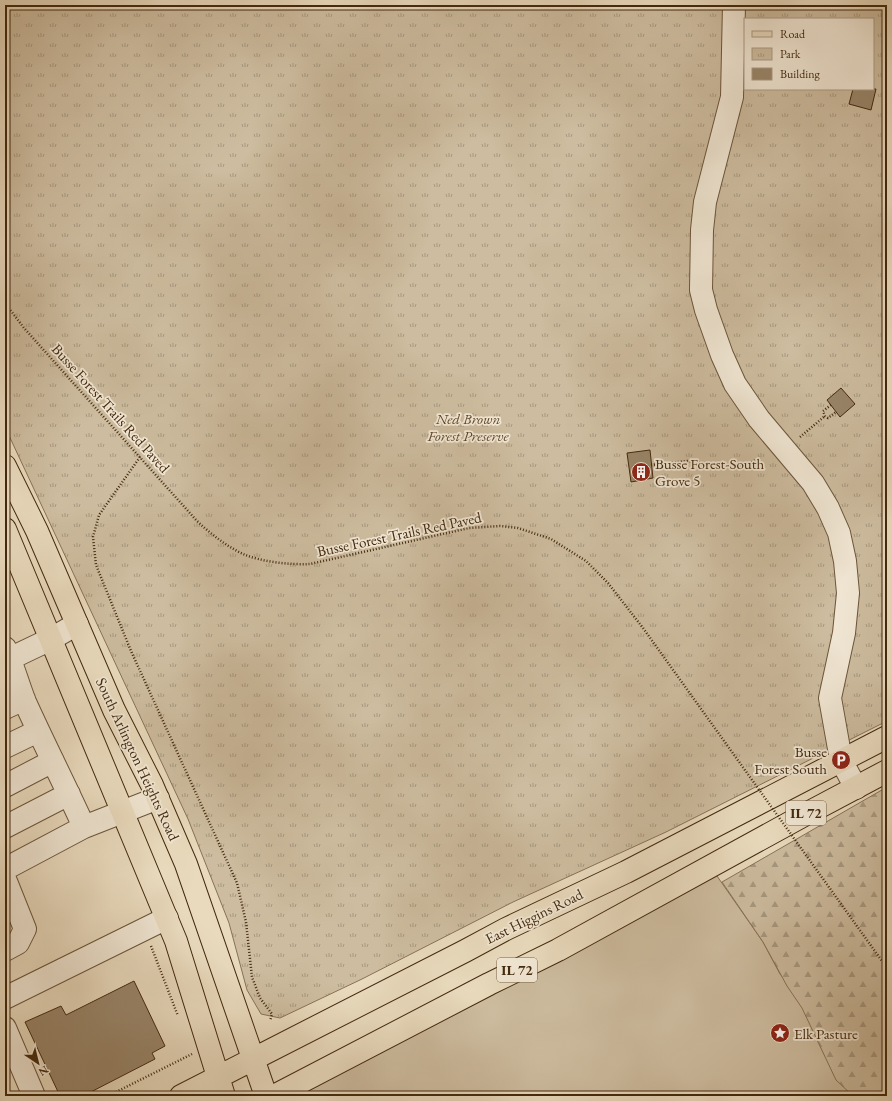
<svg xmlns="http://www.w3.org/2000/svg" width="892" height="1101" font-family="'EB Garamond',serif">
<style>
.green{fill:#cdbc9f;stroke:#887256}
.forest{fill:url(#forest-firs);stroke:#887256}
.park{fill:url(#park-tufts);stroke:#887256;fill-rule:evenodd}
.building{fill:#998569;stroke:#43290e}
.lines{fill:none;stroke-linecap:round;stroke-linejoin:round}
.minor-casing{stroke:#6c553a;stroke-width:24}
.major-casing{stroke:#43290e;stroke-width:24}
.path{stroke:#43290e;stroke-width:2.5;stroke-dasharray:1 2;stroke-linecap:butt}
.minor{stroke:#f1e7d4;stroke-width:22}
.major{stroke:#e9dabd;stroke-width:22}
.path-bridge{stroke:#43290e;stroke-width:2.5;stroke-dasharray:1 2;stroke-linecap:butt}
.labels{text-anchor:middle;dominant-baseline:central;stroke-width:3.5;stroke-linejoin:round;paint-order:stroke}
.shield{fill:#f1e7d4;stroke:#776249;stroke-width:1}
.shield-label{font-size:14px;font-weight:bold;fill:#43290e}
.street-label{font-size:15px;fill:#43290e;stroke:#f1e7d4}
.park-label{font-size:15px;font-style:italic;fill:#5f462b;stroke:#f1e7d4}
.poi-label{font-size:15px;fill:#43290e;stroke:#f1e7d4;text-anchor:start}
</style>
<defs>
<pattern id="forest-firs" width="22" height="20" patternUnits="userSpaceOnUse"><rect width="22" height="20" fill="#cdbc9f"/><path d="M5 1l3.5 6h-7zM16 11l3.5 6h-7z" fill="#a89980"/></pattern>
<pattern id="park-tufts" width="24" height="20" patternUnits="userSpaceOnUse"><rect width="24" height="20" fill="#cdbc9f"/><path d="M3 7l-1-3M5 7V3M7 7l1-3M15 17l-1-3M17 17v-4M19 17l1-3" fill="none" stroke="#a89980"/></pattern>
</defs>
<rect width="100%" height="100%" fill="#e9dabd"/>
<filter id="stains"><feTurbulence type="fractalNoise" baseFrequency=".005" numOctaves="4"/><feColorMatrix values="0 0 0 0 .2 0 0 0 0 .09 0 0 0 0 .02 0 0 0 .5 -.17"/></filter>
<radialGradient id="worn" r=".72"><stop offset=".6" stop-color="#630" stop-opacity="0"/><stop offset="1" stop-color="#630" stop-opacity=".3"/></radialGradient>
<path class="green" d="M 710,866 L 763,942 L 780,974 L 887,1096 L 274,1096 Z"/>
<path class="forest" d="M 887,787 L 887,1096 L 853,1096 L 836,1080 L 802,1008 L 787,986 L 763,942 L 722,882 Z"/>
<path class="park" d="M 5,5 L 887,5 L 887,721 L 666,832 L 513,902 L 362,979 L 280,1018 L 261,1014 L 247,990 L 229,923 L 188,819 L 5,427 ZM 745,19 L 873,19 L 873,89 L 745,89 Z"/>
<path class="building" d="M 853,89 L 876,89 L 871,110 L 849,104 Z
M 841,388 L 855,404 L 840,417 L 827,400 Z
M 650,450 L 653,478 L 631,482 L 627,453 Z
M 134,981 L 165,1046 L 152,1053 L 155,1059 L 83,1096 L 60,1096 L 25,1022 L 61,1006 L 66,1015 Z"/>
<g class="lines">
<defs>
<path id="minor" d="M 734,5 L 732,97 L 705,202 L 702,230 L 701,290 L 706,310 L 722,355 L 735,384 L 759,419 L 813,483 L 828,508 L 839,533 L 845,561 L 848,593 L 844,633 L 830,698 L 841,760 L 856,788
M 5,648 C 13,665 18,684 25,702 C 44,744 65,785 84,827
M 5,661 L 51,639 L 77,624
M 5,708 L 24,699
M 5,747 L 38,731
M 5,786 L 53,761
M 5,827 L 69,794
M 5,869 L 84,827 L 158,798
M 5,879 L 25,929 L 18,943 L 5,950
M 5,998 L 167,918
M 5,1028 L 34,1096"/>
<path id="major" d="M 5,466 L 37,531 L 114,710 L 152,785 L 186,864 L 266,1096
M 5,529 L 176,941 L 224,1096
M 181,1096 L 465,951 L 506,929 L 626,872 L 887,737
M 274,1096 L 489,984 L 558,950 L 806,814 L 887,771"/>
</defs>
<use href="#minor" class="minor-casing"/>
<use href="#major" class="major-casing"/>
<path class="path" d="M 5,303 L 24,328 L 197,521 C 211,534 226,546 243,554 C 262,562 290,565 310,564 L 469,528 L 500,526 L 518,528 L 551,539 L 586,561 L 608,583 L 643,628
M 831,405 L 823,411 L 825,416 L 828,418 L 836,412
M 800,437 L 825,416
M 140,457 L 99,515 L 93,537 L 96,565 L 131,651 L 237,883 L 246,922 L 252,977 L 260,998 L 272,1014 L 270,1021
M 651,465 L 687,461 L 733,467 L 744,466 L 762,457
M 151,946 L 178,1016
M 108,1096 L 192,1054"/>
<use href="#minor" class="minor"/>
<use href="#major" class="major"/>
<path class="path-bridge" d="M 643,628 L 887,968"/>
</g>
<defs>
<symbol id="building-disc" viewBox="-11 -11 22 22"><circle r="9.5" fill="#8f2418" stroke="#f1e7d4"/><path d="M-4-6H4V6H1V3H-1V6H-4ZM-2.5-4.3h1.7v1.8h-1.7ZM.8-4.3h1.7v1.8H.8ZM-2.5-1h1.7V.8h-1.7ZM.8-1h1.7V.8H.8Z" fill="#fff"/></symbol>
<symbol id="parking-disc" viewBox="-11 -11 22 22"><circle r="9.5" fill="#8f2418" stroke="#f1e7d4"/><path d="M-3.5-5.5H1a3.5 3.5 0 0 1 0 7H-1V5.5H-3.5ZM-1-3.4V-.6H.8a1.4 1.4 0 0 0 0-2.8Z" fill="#fff"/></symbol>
<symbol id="sight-disc" viewBox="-11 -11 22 22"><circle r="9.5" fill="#8f2418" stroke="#f1e7d4"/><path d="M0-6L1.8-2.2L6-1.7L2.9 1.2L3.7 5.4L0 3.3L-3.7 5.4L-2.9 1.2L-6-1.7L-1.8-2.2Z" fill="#fff"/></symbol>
</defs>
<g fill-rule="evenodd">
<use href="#building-disc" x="630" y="461" width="22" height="22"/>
<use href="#parking-disc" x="830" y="749" width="22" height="22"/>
<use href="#sight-disc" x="769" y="1022" width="22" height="22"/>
</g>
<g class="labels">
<g class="shield">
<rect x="786" y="801" width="40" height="24" rx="3"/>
<rect x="497" y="958" width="40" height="24" rx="3"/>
</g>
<g class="shield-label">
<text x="806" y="813">IL 72</text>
<text x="517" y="970">IL 72</text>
</g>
<g class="street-label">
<text transform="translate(111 408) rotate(48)">Busse Forest Trails Red Paved</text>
<text transform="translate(399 534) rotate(-12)">Busse Forest Trails Red Paved</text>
<text transform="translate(138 759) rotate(65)">South Arlington Heights Road</text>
<text transform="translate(534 916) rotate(-26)">East Higgins Road</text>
</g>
<g class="park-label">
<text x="468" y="418">Ned Brown<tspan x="468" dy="17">Forest Preserve</tspan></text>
</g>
<g class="poi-label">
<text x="655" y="463">Busse Forest-South<tspan x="655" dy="17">Grove 5</tspan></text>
<text x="827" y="751" text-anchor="end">Busse<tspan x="827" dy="17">Forest South</tspan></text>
<text x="794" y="1033">Elk Pasture</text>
</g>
</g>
<rect width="892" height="1101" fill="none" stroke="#e9dabd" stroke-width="20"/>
<rect x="6" y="6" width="880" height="1089" fill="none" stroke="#43290e" stroke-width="2"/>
<rect x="10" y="10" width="872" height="1081" fill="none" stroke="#43290e"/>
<rect x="744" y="18" width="130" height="72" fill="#f1e7d4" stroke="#ab9b85"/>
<rect x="752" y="31" width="20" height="6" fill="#e9dabd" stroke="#ab9b85"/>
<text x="780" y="38" font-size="12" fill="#43290e">Road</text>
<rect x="752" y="48" width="20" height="12" fill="url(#park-tufts)" stroke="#ab9b85"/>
<text x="780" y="58" font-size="12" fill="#43290e">Park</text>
<rect x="752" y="68" width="20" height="12" fill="#998569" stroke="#ab9b85"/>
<text x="780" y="78" font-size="12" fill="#43290e">Building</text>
<g transform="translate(38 1063) rotate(145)" stroke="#f1e7d4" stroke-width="3" paint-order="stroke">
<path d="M0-3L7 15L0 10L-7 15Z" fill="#43290e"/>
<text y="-6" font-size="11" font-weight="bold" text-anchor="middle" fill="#43290e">N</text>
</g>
<rect width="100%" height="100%" filter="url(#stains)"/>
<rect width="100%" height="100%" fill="url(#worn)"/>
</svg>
